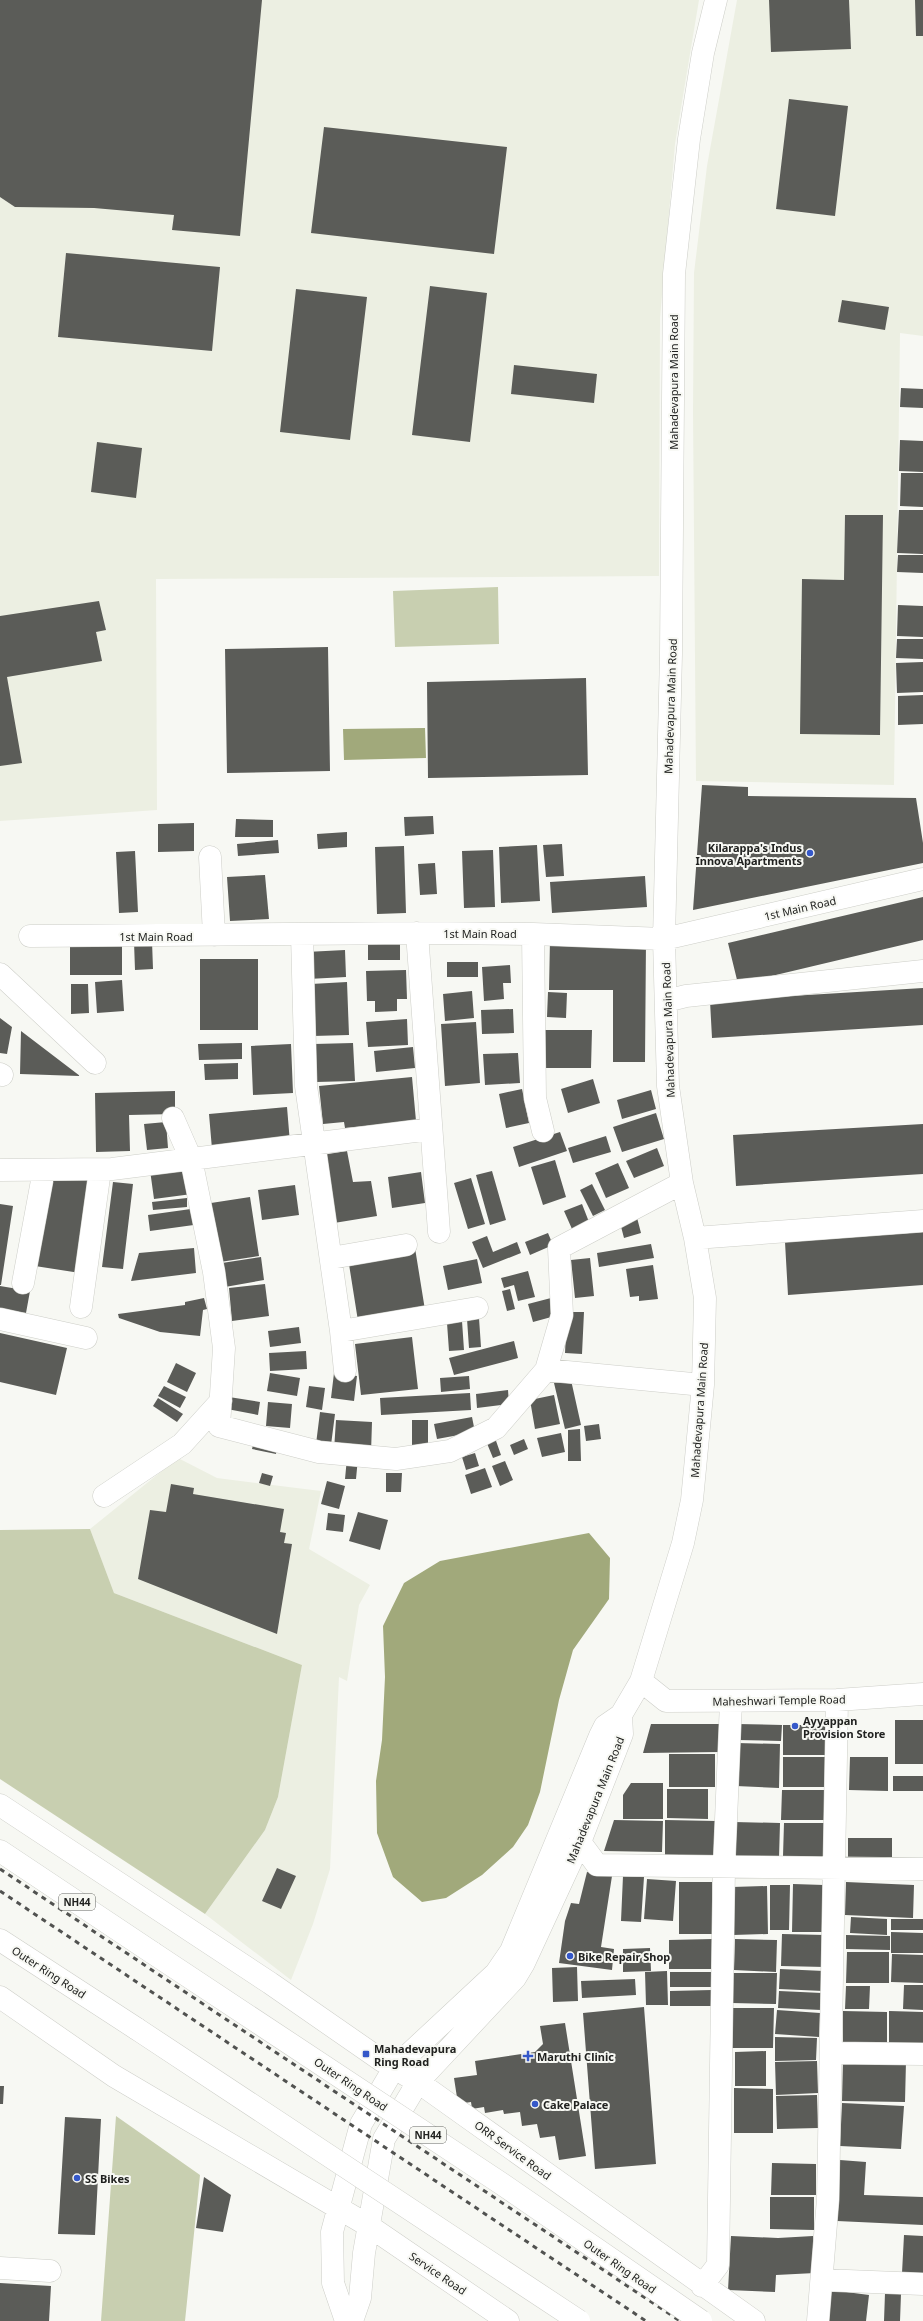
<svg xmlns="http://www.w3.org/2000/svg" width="923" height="2321" font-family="'Noto Sans',sans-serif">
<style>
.built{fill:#ecefe2}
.green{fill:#c8cfb0}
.water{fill:#a1a97b}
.building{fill:#5b5c58}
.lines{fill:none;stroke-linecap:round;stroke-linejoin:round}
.minor-casing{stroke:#cdcec8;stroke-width:23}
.highway-casing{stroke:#cdcec8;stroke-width:23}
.minor{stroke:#fff;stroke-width:22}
.highway{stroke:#fff;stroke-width:22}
.rail{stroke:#515250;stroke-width:3;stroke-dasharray:5 5;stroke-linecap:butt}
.highway-bridge-casing{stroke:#cdcec8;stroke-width:23;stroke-linecap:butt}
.highway-bridge{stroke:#fff;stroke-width:22}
.poi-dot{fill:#3558c9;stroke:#f7f8f3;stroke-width:1.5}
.labels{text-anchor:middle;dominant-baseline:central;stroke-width:4;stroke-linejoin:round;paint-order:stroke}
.shield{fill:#f7f8f3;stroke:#61625f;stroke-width:1}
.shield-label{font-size:10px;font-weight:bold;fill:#212220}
.street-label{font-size:11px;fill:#212220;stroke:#f7f8f3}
.poi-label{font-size:11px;font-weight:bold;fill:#212220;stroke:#f7f8f3;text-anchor:start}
</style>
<rect width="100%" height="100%" fill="#f7f8f3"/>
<path class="built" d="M 0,0 L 699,0 L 675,144 L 660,318 L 659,576 L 156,579 L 157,810 L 0,821 Z
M 737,0 L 923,0 L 923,336 L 900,333 L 894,785 L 696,781 L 693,411 L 694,273 L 707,166 Z
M 178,1458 L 217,1478 L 321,1491 L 309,1549 L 370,1585 L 359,1605 L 347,1681 L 339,1677 L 330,1869 L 313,1924 L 291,1980 L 205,1914 L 265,1830 L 278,1797 L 302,1665 L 114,1593 L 90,1529 Z"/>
<path class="green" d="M 498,587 L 499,644 L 395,647 L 393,591 Z
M 90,1529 L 114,1593 L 302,1665 L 278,1797 L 265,1830 L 205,1914 L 0,1779 L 0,1530 Z
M 116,2116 L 200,2175 L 185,2321 L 101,2321 Z"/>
<path class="water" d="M 425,728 L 426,758 L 344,760 L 343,729 Z
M 589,1533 L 610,1558 L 609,1599 L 573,1650 L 559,1700 L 540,1792 L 528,1825 L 513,1847 L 482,1875 L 446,1898 L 422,1902 L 393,1877 L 377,1833 L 376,1781 L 382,1740 L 385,1677 L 383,1626 L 404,1583 L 440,1561 Z"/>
<path class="building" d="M 0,0 L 262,0 L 240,236 L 172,230 L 174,215 L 94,208 L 15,207 L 0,197 Z
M 769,0 L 849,0 L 851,49 L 771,52 Z
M 915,0 L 923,0 L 923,36 L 916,36 Z
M 789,99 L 848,106 L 835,216 L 776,209 Z
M 324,127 L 507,147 L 494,254 L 311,233 Z
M 66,253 L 220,267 L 212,351 L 58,337 Z
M 430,286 L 487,293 L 470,442 L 412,435 Z
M 296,289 L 367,297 L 350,440 L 280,432 Z
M 842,300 L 889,307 L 885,330 L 838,322 Z
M 514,365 L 597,374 L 594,403 L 511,394 Z
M 901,388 L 923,389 L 923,408 L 900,407 Z
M 900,440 L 923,441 L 923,472 L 899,471 Z
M 97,442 L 142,448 L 136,498 L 91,492 Z
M 901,473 L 923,473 L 923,507 L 900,506 Z
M 899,510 L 923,510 L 923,554 L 897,553 Z
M 845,515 L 883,515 L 880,735 L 800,734 L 802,579 L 844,580 Z
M 898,555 L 923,555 L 923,573 L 897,572 Z
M 99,601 L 106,630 L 96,632 L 102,661 L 7,677 L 22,763 L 0,766 L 0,616 Z
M 898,605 L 923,606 L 923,637 L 897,636 Z
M 897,639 L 923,639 L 923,659 L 896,658 Z
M 328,647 L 330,771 L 227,773 L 225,649 Z
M 923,662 L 923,692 L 897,693 L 896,663 Z
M 586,678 L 588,775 L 428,778 L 427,682 Z
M 923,695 L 923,724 L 898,725 L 898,696 Z
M 702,785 L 748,787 L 748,796 L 916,798 L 923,843 L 923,863 L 693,910 Z
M 433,816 L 434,834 L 405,836 L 404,817 Z
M 236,819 L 273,820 L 273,837 L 235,837 Z
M 194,823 L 194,851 L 158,852 L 158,824 Z
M 347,832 L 347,847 L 318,849 L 317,834 Z
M 278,840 L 279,853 L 238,856 L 237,844 Z
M 562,844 L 564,876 L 546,877 L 543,845 Z
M 537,845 L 540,901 L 501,903 L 499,847 Z
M 404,846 L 406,913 L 377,914 L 375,847 Z
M 493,850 L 495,907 L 464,908 L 462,851 Z
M 135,851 L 138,912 L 119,913 L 116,852 Z
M 435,863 L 437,894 L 420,895 L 418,864 Z
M 265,875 L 269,919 L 230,921 L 227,877 Z
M 645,876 L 647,907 L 552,913 L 550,882 Z
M 923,897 L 923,940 L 738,984 L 728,943 Z
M 368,937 L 400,937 L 400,960 L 368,960 Z
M 550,940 L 646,940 L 645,1062 L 613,1062 L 613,990 L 549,990 Z
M 152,941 L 153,969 L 135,970 L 134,942 Z
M 70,945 L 122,945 L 122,975 L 70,975 Z
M 345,950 L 346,977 L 308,979 L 306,952 Z
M 200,959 L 258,959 L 258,1030 L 200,1030 Z
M 447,962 L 478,962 L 478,977 L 447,977 Z
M 510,965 L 511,983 L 503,983 L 504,999 L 484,1001 L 482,967 Z
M 406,970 L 407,999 L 397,999 L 397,1011 L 375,1012 L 375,1001 L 367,1001 L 366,971 Z
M 122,980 L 124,1011 L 97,1013 L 95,982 Z
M 347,982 L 349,1035 L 313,1036 L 311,984 Z
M 71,984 L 88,984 L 89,1013 L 71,1014 Z
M 923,988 L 923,1025 L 712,1038 L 710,1001 Z
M 472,991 L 474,1018 L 445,1021 L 443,994 Z
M 548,992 L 567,993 L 566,1018 L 547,1017 Z
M 513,1009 L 514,1033 L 482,1034 L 481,1010 Z
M 0,1018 L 12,1027 L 7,1054 L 0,1053 Z
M 407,1019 L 408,1045 L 368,1047 L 366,1022 Z
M 476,1022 L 480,1083 L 445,1086 L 441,1024 Z
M 539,1030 L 592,1030 L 591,1068 L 539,1068 Z
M 21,1031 L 80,1076 L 20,1074 Z
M 242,1043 L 242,1059 L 199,1060 L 198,1044 Z
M 353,1043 L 355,1081 L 316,1082 L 314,1044 Z
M 291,1044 L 293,1093 L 253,1095 L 251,1046 Z
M 413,1047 L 415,1068 L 376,1072 L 374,1051 Z
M 518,1053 L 520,1083 L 485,1085 L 483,1054 Z
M 238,1063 L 238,1079 L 205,1080 L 204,1064 Z
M 412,1077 L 416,1121 L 345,1128 L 344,1122 L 323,1124 L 319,1086 Z
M 593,1079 L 600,1103 L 568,1113 L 561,1089 Z
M 522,1089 L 529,1123 L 506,1128 L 499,1094 Z
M 651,1090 L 656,1109 L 622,1119 L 617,1100 Z
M 175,1091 L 175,1114 L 129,1115 L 130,1151 L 96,1152 L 95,1093 Z
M 287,1107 L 290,1143 L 212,1149 L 209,1114 Z
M 656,1113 L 664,1139 L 622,1152 L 613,1127 Z
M 166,1122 L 168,1148 L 147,1150 L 144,1124 Z
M 923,1124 L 923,1174 L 736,1186 L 733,1135 Z
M 560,1132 L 567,1151 L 519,1167 L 513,1147 Z
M 606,1136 L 611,1152 L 573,1163 L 568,1148 Z
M 657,1148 L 664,1166 L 634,1178 L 626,1161 Z
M 347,1151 L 353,1182 L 371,1181 L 377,1216 L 334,1223 L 322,1155 Z
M 555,1160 L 566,1197 L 543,1205 L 531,1167 Z
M 618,1163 L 629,1188 L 606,1198 L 595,1173 Z
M 188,1165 L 192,1194 L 154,1199 L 150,1170 Z
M 492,1171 L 506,1220 L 490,1225 L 476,1175 Z
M 421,1172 L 425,1203 L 392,1208 L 388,1177 Z
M 49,1173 L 95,1180 L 80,1273 L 35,1266 Z
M 471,1178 L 485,1224 L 468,1229 L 454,1183 Z
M 113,1182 L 133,1184 L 123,1269 L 102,1267 Z
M 592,1184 L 605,1210 L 593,1216 L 580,1190 Z
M 295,1185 L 299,1215 L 262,1220 L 258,1190 Z
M 250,1197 L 259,1256 L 220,1262 L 211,1203 Z
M 187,1198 L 187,1207 L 153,1210 L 152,1202 Z
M 0,1204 L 13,1206 L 1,1285 L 0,1285 Z
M 582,1204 L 589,1222 L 572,1229 L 564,1211 Z
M 198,1208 L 201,1224 L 150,1231 L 148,1215 Z
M 635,1210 L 641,1233 L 624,1238 L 618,1215 Z
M 923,1232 L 923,1285 L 788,1295 L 785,1242 Z
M 548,1233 L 553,1245 L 530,1255 L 525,1242 Z
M 487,1236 L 493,1252 L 517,1242 L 521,1253 L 483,1268 L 472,1242 Z
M 651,1244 L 654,1258 L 599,1267 L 597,1253 Z
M 194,1248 L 196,1273 L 131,1281 L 139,1253 Z
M 415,1248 L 425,1310 L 358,1321 L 348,1258 Z
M 261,1257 L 264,1280 L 225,1287 L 222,1263 Z
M 590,1258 L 594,1296 L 575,1298 L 571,1260 Z
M 477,1259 L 482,1283 L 448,1290 L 443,1266 Z
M 653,1265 L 658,1299 L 639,1301 L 639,1296 L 630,1297 L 626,1269 Z
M 528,1271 L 535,1297 L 518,1301 L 514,1285 L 504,1288 L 501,1278 Z
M 265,1284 L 269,1316 L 232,1321 L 229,1288 Z
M 0,1286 L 30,1291 L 26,1313 L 0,1309 Z
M 510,1289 L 515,1309 L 507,1311 L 502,1291 Z
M 204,1298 L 207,1309 L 203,1310 L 200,1336 L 160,1332 L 119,1318 L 118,1314 L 185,1305 L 185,1302 Z
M 551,1298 L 555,1316 L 533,1322 L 528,1304 Z
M 567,1312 L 584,1312 L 582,1354 L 565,1353 Z
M 479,1318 L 481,1347 L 469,1348 L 467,1319 Z
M 462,1321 L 464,1350 L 449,1351 L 447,1323 Z
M 299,1327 L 301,1343 L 270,1347 L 268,1331 Z
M 0,1333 L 67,1348 L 56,1395 L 0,1382 Z
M 412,1337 L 418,1389 L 361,1395 L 355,1344 Z
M 514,1341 L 518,1358 L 454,1375 L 449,1358 Z
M 306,1351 L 307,1369 L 270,1371 L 269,1353 Z
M 176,1363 L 196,1373 L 187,1392 L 167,1382 Z
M 270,1373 L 300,1378 L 297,1396 L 267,1391 Z
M 334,1373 L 357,1376 L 354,1401 L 331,1398 Z
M 469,1376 L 470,1389 L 441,1392 L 440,1378 Z
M 571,1380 L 581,1425 L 565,1429 L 554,1383 Z
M 164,1386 L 186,1397 L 180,1408 L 158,1396 Z
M 309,1386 L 325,1388 L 322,1410 L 306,1407 Z
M 508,1390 L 509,1404 L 477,1408 L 476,1394 Z
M 470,1393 L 471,1410 L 381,1415 L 380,1398 Z
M 554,1395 L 560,1424 L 535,1429 L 530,1400 Z
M 229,1397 L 260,1402 L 258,1415 L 227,1409 Z
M 158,1398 L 183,1414 L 177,1422 L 153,1406 Z
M 268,1402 L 292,1404 L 290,1428 L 266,1426 Z
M 320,1412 L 335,1414 L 331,1445 L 316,1444 Z
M 472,1417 L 475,1432 L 437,1439 L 434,1424 Z
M 336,1420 L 372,1422 L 371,1453 L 334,1450 Z
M 412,1420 L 428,1420 L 428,1452 L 412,1452 Z
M 599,1424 L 601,1439 L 586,1441 L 584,1426 Z
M 580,1429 L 581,1461 L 568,1461 L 568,1430 Z
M 561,1433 L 565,1452 L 542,1457 L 537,1438 Z
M 495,1438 L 501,1455 L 493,1458 L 486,1441 Z
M 524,1439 L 528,1449 L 514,1455 L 510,1445 Z
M 254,1441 L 277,1446 L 276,1454 L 252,1449 Z
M 475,1453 L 479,1466 L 466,1470 L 462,1457 Z
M 347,1458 L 358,1458 L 356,1479 L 345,1479 Z
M 505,1461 L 513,1480 L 500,1486 L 492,1466 Z
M 485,1468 L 492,1487 L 471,1494 L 465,1475 Z
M 262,1473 L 273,1476 L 270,1486 L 259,1483 Z
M 386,1473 L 402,1473 L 401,1492 L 386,1492 Z
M 327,1481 L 345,1486 L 339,1509 L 321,1504 Z
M 171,1484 L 194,1488 L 193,1494 L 284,1509 L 280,1532 L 286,1533 L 284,1543 L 292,1544 L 277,1634 L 138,1579 L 150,1510 L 166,1512 Z
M 358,1512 L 388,1520 L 380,1550 L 349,1541 Z
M 328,1513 L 345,1515 L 343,1532 L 326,1530 Z
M 895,1720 L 923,1720 L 923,1764 L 895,1764 Z
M 651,1724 L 719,1724 L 719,1752 L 643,1753 Z
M 737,1724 L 782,1725 L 781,1741 L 737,1740 Z
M 783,1725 L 826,1725 L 826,1755 L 783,1755 Z
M 737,1743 L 780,1744 L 779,1788 L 736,1786 Z
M 669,1754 L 715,1754 L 715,1787 L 669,1787 Z
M 783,1757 L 827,1757 L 827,1787 L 783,1787 Z
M 850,1757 L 888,1757 L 888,1791 L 849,1790 Z
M 893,1776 L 923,1776 L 923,1791 L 893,1791 Z
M 631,1783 L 663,1783 L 663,1819 L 623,1819 L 623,1795 Z
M 667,1789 L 708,1789 L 708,1819 L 667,1818 Z
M 782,1790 L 825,1790 L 825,1820 L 781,1820 Z
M 614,1820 L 663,1821 L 662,1852 L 604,1851 Z
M 665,1820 L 716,1821 L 716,1857 L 665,1857 Z
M 734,1822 L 780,1823 L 779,1858 L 733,1856 Z
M 784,1823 L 826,1823 L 825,1857 L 783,1856 Z
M 848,1838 L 892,1838 L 892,1857 L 848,1857 Z
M 277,1868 L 296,1876 L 281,1909 L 262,1901 Z
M 587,1872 L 612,1876 L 601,1947 L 614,1949 L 612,1970 L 559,1963 L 565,1921 L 571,1903 L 579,1904 Z
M 623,1876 L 644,1877 L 641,1922 L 621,1921 Z
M 647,1879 L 676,1881 L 673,1921 L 644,1919 Z
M 679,1882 L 712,1882 L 712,1934 L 679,1934 Z
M 846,1882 L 914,1885 L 913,1918 L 845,1915 Z
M 793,1884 L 824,1885 L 824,1932 L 792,1932 Z
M 770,1885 L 790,1885 L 789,1930 L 770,1930 Z
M 767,1886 L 768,1934 L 733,1935 L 732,1887 Z
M 851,1917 L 887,1919 L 887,1935 L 850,1933 Z
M 891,1919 L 923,1919 L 923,1930 L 891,1930 Z
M 891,1932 L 923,1933 L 923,1953 L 891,1953 Z
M 782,1934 L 825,1935 L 825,1967 L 781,1966 Z
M 846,1935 L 890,1936 L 890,1950 L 846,1949 Z
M 713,1939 L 713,1969 L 669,1969 L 669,1940 Z
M 735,1939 L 777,1940 L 776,1972 L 734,1970 Z
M 650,1948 L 651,1971 L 623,1972 L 623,1949 Z
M 847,1952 L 889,1952 L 889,1983 L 846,1983 Z
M 892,1954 L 923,1955 L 923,1983 L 891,1982 Z
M 577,1967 L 578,2001 L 553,2002 L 552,1968 Z
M 780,1969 L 824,1971 L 823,1991 L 779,1989 Z
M 667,1971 L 668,2005 L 646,2005 L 645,1972 Z
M 670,1972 L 714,1972 L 714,1987 L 670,1987 Z
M 733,1973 L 777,1973 L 776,2004 L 732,2003 Z
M 635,1979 L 636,1995 L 582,1998 L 581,1981 Z
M 904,1985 L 923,1985 L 923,2010 L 903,2009 Z
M 846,1986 L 870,1986 L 869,2009 L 845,2009 Z
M 712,1990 L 712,2006 L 670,2006 L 670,1991 Z
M 779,1991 L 822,1993 L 821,2010 L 778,2008 Z
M 644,2007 L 656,2164 L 595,2169 L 583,2013 Z
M 733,2008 L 774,2008 L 773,2048 L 732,2048 Z
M 777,2010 L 820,2013 L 819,2037 L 775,2034 Z
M 843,2011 L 887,2012 L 887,2045 L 843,2044 Z
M 889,2011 L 923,2012 L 923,2048 L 889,2047 Z
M 565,2023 L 586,2156 L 559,2160 L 555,2136 L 540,2138 L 537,2124 L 522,2126 L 520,2112 L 504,2114 L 503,2110 L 485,2113 L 484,2107 L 472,2109 L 471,2102 L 458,2104 L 454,2078 L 477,2075 L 475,2061 L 535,2052 L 543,2044 L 540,2026 Z
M 775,2037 L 817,2038 L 816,2060 L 775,2061 Z
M 766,2051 L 766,2086 L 735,2086 L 735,2052 Z
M 843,2060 L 906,2061 L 905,2102 L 842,2101 Z
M 817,2061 L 818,2093 L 776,2095 L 775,2062 Z
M 0,2086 L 4,2086 L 3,2104 L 0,2104 Z
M 734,2088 L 773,2089 L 773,2133 L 734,2133 Z
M 817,2095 L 818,2128 L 777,2129 L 776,2096 Z
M 842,2103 L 904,2106 L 901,2149 L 840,2146 Z
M 65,2117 L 101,2119 L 95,2235 L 58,2234 Z
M 840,2160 L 866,2162 L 864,2195 L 923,2197 L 923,2225 L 837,2221 Z
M 772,2163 L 816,2164 L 816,2195 L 771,2195 Z
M 204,2177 L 231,2195 L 223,2232 L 196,2228 Z
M 770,2197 L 814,2197 L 814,2230 L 770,2229 Z
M 904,2235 L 923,2236 L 923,2274 L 902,2273 Z
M 731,2236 L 778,2238 L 813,2236 L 815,2273 L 776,2275 L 775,2292 L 728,2290 Z
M 0,2283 L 51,2286 L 49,2321 L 0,2321 Z
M 831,2290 L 869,2295 L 866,2321 L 827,2321 Z
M 885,2293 L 901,2294 L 900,2321 L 884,2321 Z"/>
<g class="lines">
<defs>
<path id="minor" d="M 210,857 L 214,935
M 417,933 L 439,1232
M 533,934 L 535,1098 L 543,1131
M 302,935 L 306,1086 L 341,1331 L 477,1308
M 30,936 L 417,933 L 533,934 L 664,939 L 923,879
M 0,974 L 95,1063
M 666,1001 L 686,996 L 923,971
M 0,1074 L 2,1075
M 173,1118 L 191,1159 L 214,1272 L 224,1348 L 219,1426 L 319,1452 L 396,1459 L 450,1451 L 496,1428 L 546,1370 L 562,1315 L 559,1248 L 682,1183
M 0,1170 L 112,1169 L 431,1129
M 695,1238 L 923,1221
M 331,1258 L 406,1245
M 23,1283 L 44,1170
M 81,1307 L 100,1170
M 0,1319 L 86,1338
M 341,1331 L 345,1371
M 546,1370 L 703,1385
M 104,1496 L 182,1444 L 221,1401
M 641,1681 L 666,1701 L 837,1700 L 923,1694
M 0,1805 L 270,1983 L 381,2060 L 418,2082 L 754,2321
M 580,1842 L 597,1865 L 923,1869
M 0,1997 L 114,2076 L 369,2226 L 508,2321
M 832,2053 L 923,2054
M 0,2268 L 50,2271
M 822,2280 L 923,2284
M 702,2286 L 718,2265 L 724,1867 L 731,1702
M 346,2321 L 333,2283 L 332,2232 L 361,2124 L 394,2068 L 496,1973 L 511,1951 L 600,1736 L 605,1726 L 621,1715
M 352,2321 L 360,2298 L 364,2253 L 384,2139 L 418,2082 L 515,1978 L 524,1963 L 580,1842 L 622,1734 L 621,1715 L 641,1681 L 683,1543 L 692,1500 L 703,1385 L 705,1298 L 695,1238 L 682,1183 L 668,1086 L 664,939 L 671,654 L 674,274 L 689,139 L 703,53 L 716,0
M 818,2321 L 828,2199 L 837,1700"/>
<path id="highway" d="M 0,1851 L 153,1953
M 0,1940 L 137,2029"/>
</defs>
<use href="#minor" class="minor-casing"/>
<use href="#highway" class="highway-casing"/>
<use href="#minor" class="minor"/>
<use href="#highway" class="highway"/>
<path class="rail" d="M 0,1869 L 680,2321
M 0,1891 L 646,2321"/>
<defs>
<path id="highway-bridge" d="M 153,1953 L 502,2184 L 701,2321
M 137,2029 L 579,2321"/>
</defs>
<use href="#highway-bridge" class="highway-bridge-casing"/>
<use href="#highway-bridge" class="highway-bridge"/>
</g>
<g class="poi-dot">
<circle cx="810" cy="853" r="4"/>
<circle cx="795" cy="1726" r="4"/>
<circle cx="570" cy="1956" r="4"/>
<rect x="362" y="2050" width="8" height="8" rx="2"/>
<path d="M526 2050h4v4h4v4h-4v4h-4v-4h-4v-4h4z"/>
<circle cx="535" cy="2104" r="4"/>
<circle cx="77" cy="2178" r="4"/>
</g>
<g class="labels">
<g class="shield">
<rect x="59" y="1894" width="36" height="16" rx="3"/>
<rect x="410" y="2127" width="36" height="16" rx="3"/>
</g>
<g class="shield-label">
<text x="77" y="1902">NH44</text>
<text x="428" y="2135">NH44</text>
</g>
<g class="street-label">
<text transform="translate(673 382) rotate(-90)">Mahadevapura Main Road</text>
<text transform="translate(670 706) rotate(-88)">Mahadevapura Main Road</text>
<text transform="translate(800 908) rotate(-13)">1st Main Road</text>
<text x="480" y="933">1st Main Road</text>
<text x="156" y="936">1st Main Road</text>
<text transform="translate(668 1030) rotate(-92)">Mahadevapura Main Road</text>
<text transform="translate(699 1410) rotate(-86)">Mahadevapura Main Road</text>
<text transform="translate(779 1700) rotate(-1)">Maheshwari Temple Road</text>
<text transform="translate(595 1800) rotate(-68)">Mahadevapura Main Road</text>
<text transform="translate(49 1972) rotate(33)">Outer Ring Road</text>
<text transform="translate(351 2084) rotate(34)">Outer Ring Road</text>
<text transform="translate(513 2150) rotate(36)">ORR Service Road</text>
<text transform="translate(620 2266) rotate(35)">Outer Ring Road</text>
<text transform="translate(438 2273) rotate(34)">Service Road</text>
</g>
<g class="poi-label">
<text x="802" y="847" text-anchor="end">Kilarappa's Indus<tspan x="802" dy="13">Innova Apartments</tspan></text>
<text x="803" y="1720">Ayyappan<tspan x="803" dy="13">Provision Store</tspan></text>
<text x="578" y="1956">Bike Repair Shop</text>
<text x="374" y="2048">Mahadevapura<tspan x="374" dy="13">Ring Road</tspan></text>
<text x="537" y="2056">Maruthi Clinic</text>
<text x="543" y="2104">Cake Palace</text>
<text x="85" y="2178">SS Bikes</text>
</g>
</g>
</svg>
